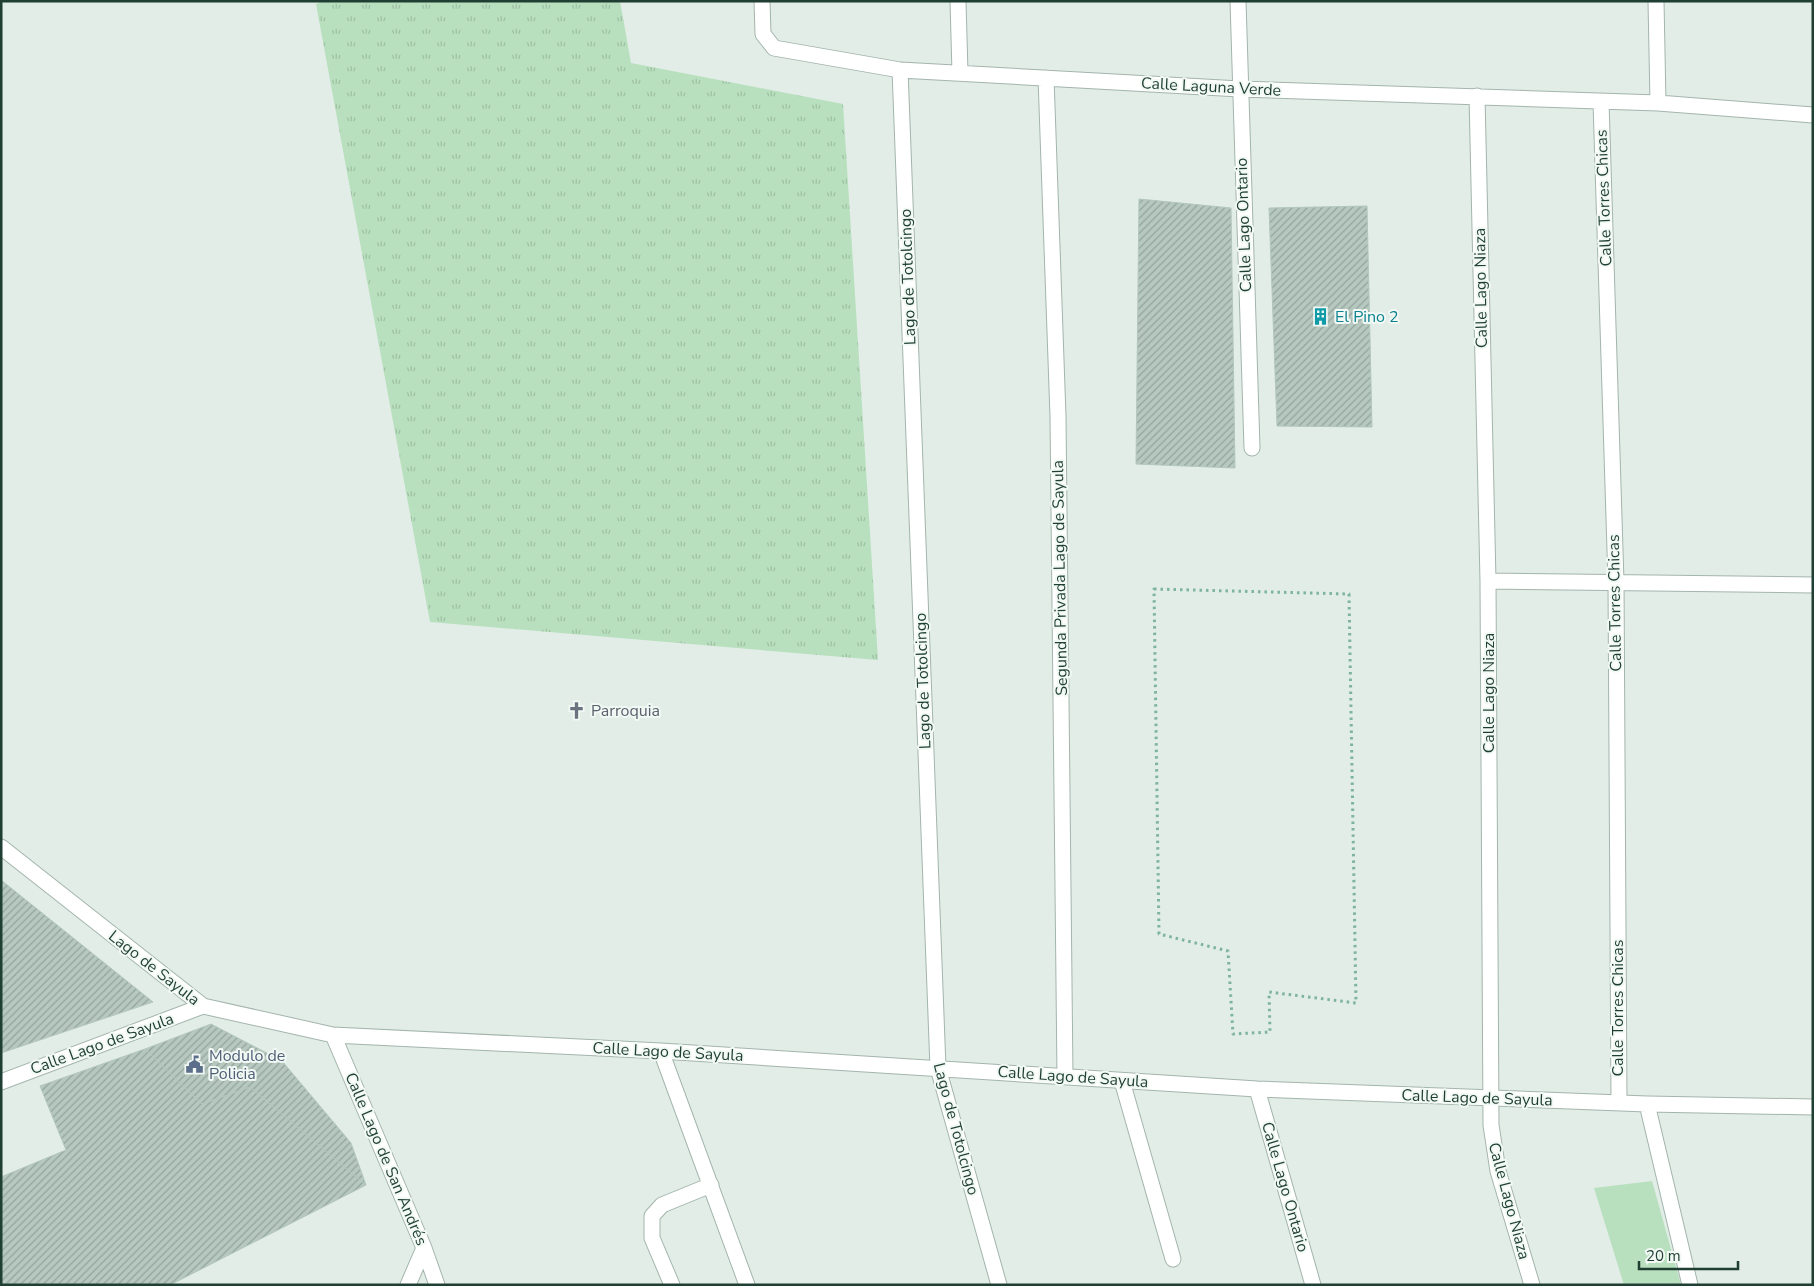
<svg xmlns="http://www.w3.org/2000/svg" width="1814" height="1286" font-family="'Nunito Sans',sans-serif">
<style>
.grass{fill:url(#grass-tufts)}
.park{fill:#b8e0be}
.building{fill:url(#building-hatch);stroke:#b3c7bc}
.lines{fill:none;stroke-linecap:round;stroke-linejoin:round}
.lane-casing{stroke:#a3b5ad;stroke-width:17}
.street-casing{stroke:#a3b5ad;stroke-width:17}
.path{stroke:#7eb49d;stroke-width:3;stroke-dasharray:2.5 4;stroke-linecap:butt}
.lane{stroke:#fff;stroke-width:15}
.street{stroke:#fff;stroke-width:15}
.labels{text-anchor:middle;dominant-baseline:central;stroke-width:4;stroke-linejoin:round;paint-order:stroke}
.street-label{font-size:16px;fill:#1f3f33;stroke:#f2f9f5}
.culture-label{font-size:16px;fill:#0d838f;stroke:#f2f9f5;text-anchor:start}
.worship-label{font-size:16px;fill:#5b616d;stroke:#f2f9f5;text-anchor:start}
.service-label{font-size:16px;fill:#4e5e75;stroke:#f2f9f5;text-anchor:start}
</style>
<defs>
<pattern id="grass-tufts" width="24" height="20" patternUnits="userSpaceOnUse" patternTransform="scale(1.25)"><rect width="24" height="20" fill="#b8e0be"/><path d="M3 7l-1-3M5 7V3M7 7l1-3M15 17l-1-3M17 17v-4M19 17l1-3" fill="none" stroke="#9ec1a4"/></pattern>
<pattern id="building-hatch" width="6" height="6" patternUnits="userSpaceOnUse" patternTransform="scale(1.25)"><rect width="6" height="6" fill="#b6c8bf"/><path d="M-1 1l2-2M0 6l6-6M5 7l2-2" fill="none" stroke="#93a49c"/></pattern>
</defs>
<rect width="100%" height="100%" fill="#e1ede6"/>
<path class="grass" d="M 324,1 L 620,1 L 631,63 L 843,104 L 878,660 L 430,622 L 316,4 Z"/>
<path class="park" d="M 1652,1181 L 1681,1285 L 1624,1285 L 1594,1188 Z"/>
<path class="building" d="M 1139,199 L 1231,208 L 1235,468 L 1136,464 Z
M 1367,206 L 1372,427 L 1277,426 L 1269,208 Z
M 1,880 L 153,1002 L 1,1053 Z
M 211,1024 L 282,1061 L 351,1143 L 366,1185 L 250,1087 L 202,1104 L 145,1049 Z
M 145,1049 L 202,1104 L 250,1087 L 366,1185 L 170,1285 L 1,1285 L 1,1177 L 66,1150 L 40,1086 Z"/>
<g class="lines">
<defs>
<path id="lane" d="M 1122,1081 L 1173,1259"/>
<path id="street" d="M 762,1 L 763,34 L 774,48 L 900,70 L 1240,89 L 1658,103 L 1813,115
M 958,1 L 960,73
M 1238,1 L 1252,448
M 1656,1 L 1658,103
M 900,70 L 938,1068 L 999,1285
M 1046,78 L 1058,416 L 1065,1077
M 1477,96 L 1488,581 L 1491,1125 L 1498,1171 L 1532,1285
M 1601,102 L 1616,582 L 1619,1103
M 1488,581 L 1813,585
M 1,847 L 203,1006 L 333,1035 L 661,1051 L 1257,1089 L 1647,1104 L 1813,1107
M 333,1035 L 424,1248 L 437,1285
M 661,1051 L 747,1285
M 1,1082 L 203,1006
M 1257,1089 L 1313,1285
M 1647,1104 L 1690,1285
M 408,1285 L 424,1248
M 672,1285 L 652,1238 L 652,1216 L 662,1205 L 711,1185"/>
</defs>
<use href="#lane" class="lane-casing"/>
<use href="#street" class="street-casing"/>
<path class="path" d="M 1154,589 L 1349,594 L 1356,1003 L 1269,992 L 1270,1032 L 1233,1034 L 1228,951 L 1159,934 Z"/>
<use href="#lane" class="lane"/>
<use href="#street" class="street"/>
</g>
<defs>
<symbol id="building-bare" viewBox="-9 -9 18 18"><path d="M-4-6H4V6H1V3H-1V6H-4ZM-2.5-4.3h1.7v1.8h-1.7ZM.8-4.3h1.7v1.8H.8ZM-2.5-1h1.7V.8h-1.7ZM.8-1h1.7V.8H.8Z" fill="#0f9aa8" stroke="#f2f9f5" stroke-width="2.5" paint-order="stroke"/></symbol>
<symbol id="church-bare" viewBox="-9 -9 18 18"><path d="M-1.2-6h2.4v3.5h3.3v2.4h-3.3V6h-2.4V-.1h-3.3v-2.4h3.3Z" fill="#6b7280" stroke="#f2f9f5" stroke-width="2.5" paint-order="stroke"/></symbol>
<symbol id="civic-bare" viewBox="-9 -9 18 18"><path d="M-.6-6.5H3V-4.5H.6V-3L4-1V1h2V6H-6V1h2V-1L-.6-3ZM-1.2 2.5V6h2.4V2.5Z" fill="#5c6f8a" stroke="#f2f9f5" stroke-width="2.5" paint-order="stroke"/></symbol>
</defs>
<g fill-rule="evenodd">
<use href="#building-bare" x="1308" y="304" width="25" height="25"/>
<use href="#church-bare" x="564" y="698" width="25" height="25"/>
<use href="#civic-bare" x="182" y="1052" width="25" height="25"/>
</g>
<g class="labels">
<g class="street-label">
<text transform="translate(1211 87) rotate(3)">Calle Laguna Verde</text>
<text transform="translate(1604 198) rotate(-92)">Calle Torres Chicas</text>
<text transform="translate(1244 225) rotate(-92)">Calle Lago Ontario</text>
<text transform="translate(908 277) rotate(-92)">Lago de Totolcingo</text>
<text transform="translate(1481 288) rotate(-91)">Calle Lago Niaza</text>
<text transform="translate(1060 578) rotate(-91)">Segunda Privada Lago de Sayula</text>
<text transform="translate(1615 603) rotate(-91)">Calle Torres Chicas</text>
<text transform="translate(923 681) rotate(-92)">Lago de Totolcingo</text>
<text transform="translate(1489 693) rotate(-90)">Calle Lago Niaza</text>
<text transform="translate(154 968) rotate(38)">Lago de Sayula</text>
<text transform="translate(1618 1008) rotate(-90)">Calle Torres Chicas</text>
<text transform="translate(102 1044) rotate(-20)">Calle Lago de Sayula</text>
<text transform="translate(668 1052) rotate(3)">Calle Lago de Sayula</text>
<text transform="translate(1073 1077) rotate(4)">Calle Lago de Sayula</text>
<text transform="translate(1477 1098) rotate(2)">Calle Lago de Sayula</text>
<text transform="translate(956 1129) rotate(75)">Lago de Totolcingo</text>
<text transform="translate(386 1159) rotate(67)">Calle Lago de San Andrés</text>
<text transform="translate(1285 1187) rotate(74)">Calle Lago Ontario</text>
<text transform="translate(1509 1201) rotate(75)">Calle Lago Niaza</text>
</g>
<g class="culture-label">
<text x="1335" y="317">El Pino 2</text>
</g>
<g class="worship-label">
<text x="591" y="711">Parroquia</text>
</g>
<g class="service-label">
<text x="209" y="1056">Modulo de<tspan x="209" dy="18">Policia</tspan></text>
</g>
</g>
<rect width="1814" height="1286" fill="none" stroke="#1f3f33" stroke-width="5"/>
<path d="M1639 1261v8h99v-8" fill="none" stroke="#1f3f33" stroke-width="2.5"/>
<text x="1646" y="1261" font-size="15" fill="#1f3f33" stroke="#f2f9f5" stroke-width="4" paint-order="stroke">20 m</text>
</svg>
